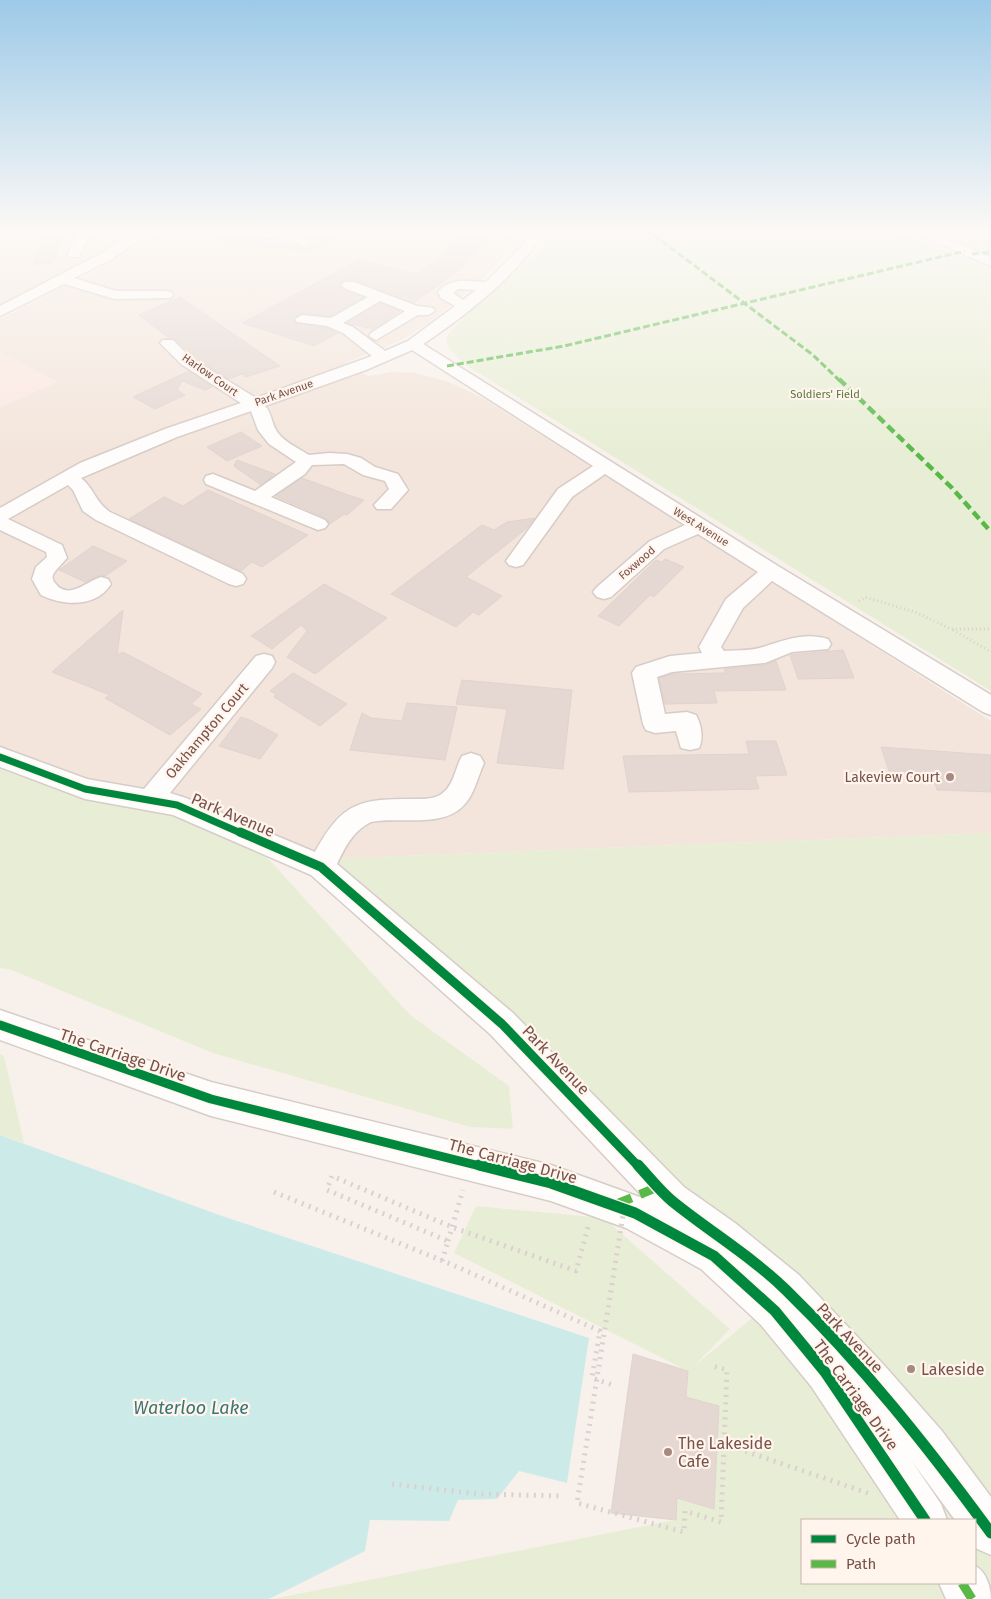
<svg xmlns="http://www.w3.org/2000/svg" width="991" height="1599" font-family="'Fira Sans',sans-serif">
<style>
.residential{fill:#f3e5db}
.commercial{fill:#fbe7e1}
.green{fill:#e8eed5;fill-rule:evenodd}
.water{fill:#ccebe8}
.building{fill:#e5d7d2;stroke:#e1d3cd}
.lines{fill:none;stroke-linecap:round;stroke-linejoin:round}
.minor-casing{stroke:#d6ccc8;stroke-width:3}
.path-far1{stroke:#dbd0cd;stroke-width:3;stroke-dasharray:1 3;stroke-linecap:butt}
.path{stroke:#dbd0cd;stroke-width:5;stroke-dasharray:2 5.5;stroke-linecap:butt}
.minor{fill:#fefdfc;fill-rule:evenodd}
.path-bridge{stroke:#dbd0cd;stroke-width:5;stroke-dasharray:2 5.5;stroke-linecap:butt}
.quiet-far2{stroke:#58b947;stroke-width:3;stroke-dasharray:7 3;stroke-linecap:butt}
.quiet-far1{stroke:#58b947;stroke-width:4.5;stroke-dasharray:9 4.5;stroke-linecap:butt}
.quiet{stroke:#58b947;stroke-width:9;stroke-dasharray:19 9;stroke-linecap:butt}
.cycleway-far2-casing{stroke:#fff5ed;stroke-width:10}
.cycleway-far1-casing{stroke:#fff5ed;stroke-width:12}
.cycleway-casing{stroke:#fff5ed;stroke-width:14}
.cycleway-far2{stroke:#00873e;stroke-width:7}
.cycleway-far1{stroke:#00873e;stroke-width:9}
.cycleway{stroke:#00873e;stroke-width:11}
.poi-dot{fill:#a58982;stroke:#fff5ed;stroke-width:2}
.labels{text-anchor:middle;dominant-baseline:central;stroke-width:4.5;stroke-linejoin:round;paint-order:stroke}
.far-street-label{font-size:11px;fill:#785149;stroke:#fff5ed}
.far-park-label{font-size:11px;fill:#59793d;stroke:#fff5ed}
.street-label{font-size:14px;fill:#785149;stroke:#fff5ed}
.poi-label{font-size:14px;fill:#785149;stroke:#fff5ed;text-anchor:end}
.near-street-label{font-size:16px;fill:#785149;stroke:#fff5ed}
.near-poi-label{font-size:16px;fill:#785149;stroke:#fff5ed;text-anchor:start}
.near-water-label{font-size:18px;font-style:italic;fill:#397676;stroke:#fff5ed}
</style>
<rect width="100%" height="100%" fill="#f8f1eb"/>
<path class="residential" d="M 0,229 L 138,229 L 73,268 L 0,305 Z
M 161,229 L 530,229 L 483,278 L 433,320 L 402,340 L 345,363 L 368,376 L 392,372 L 416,373 L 449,382 L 483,398 L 991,721 L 991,833 L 323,859 L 0,757 L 0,407 L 57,382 L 0,352 L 0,319 L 102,267 L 140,244 Z"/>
<path class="commercial" d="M 0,352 L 58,382 L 0,407 Z"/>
<path class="green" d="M 555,229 L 893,229 L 991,270 L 991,691 L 463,363 L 448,347 L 446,338 L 453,328 L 538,253 Z
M 923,229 L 991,229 L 991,258 Z
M 0,757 L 177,805 L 266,856 L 410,1015 L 509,1086 L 513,1129 L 470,1127 L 213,1053 L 9,969 L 0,968 Z
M 991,833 L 991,1599 L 272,1599 L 675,1520 L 677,1498 L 714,1509 L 686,1397 L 688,1371 L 454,1253 L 476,1206 L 604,1218 L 730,1329 L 694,1366 L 762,1310 L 586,1120 L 414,966 L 323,859 ZM 802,1520 L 975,1520 L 975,1583 L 802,1583 Z
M 0,1054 L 4,1056 L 24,1143 L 0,1135 Z"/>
<path class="water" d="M 0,1135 L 222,1216 L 589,1338 L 567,1483 L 519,1471 L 497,1499 L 458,1500 L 449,1521 L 370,1520 L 365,1551 L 269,1599 L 0,1599 Z"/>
<path class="building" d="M 67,229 L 53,263 L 32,265 L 47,230 Z
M 218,229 L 240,229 L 242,236 L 251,239 L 290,242 L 304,248 L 313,241 L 293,230 L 268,229 L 359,229 L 308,252 L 217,241 Z
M 463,236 L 488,240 L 466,261 L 469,261 L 446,280 L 413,303 L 355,280 L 342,281 L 340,286 L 343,290 L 364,297 L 331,316 L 302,313 L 293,319 L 297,324 L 326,328 L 338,333 L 314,346 L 242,323 L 359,260 L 415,274 L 431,264 Z
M 180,297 L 196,308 L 280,366 L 246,377 L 242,374 L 229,379 L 200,361 L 174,339 L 169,338 L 139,315 Z
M 380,303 L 400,311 L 373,329 L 347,323 Z
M 189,371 L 212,387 L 205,390 L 182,381 L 177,390 L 185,395 L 155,409 L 133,397 Z
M 241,432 L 262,446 L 227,461 L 207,447 Z
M 237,460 L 275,474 L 261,485 L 234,466 Z
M 302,478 L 348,495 L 364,500 L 347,515 L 344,514 L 330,524 L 326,518 L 276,496 Z
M 208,490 L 308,535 L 262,567 L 252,562 L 241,571 L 129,519 L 164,497 L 183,506 Z
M 535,518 L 527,528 L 466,577 L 502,596 L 479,615 L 473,612 L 456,627 L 391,594 L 482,525 L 494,530 L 507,522 Z
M 93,546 L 127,561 L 105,576 L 100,575 L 85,582 L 59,570 Z
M 665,559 L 684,567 L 654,597 L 650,595 L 619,626 L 598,616 L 656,560 L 662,562 Z
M 324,584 L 387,618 L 315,674 L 287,657 L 307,631 L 301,625 L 272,649 L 251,636 Z
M 123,610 L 117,655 L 123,652 L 202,694 L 191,704 L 201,709 L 170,735 L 105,698 L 110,695 L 52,672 Z
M 843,650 L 854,678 L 798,679 L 790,655 Z
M 776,661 L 786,690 L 714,691 L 717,703 L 665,704 L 659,678 L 672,674 L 726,673 L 724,669 L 765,665 Z
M 293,673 L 347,704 L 320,726 L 274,697 L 276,694 L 270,691 Z
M 462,680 L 572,690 L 563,769 L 497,763 L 507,709 L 456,704 Z
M 407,703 L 457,707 L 445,760 L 350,750 L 362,713 L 371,718 L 402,721 Z
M 241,717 L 252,721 L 278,735 L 260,759 L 219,746 Z
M 746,741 L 776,741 L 787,775 L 755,776 L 759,789 L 629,792 L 623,756 L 749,754 Z
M 881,747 L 991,755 L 991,792 L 937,790 L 935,783 L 910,782 L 907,772 L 889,771 Z
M 633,1354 L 688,1371 L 686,1397 L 719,1406 L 714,1509 L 677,1498 L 676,1520 L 611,1513 Z"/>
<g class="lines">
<defs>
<path id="minor" d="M 79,229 L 91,229 L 79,257 L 69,257 L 68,254 Z
M 141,229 L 155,229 L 112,259 L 74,278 L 116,291 L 166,291 L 171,292 L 173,295 L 171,298 L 115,299 L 64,284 L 0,316 L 0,306 L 102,253 Z
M 242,229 L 292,232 L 311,242 L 305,246 L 290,240 L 252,237 L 243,234 Z
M 534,229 L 546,229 C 519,274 467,315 423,344 L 778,566 L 991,695 L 991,715 L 983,712 L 772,581 L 743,608 L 721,647 L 724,651 C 737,650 751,651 763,647 C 785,640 805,632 828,639 L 831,644 L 828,649 L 792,652 L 765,663 L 672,672 L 657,677 L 665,714 L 687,712 L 696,715 C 701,724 704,738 699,748 L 690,750 L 681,748 L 676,731 L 655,733 L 646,730 L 643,724 L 632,673 L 636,667 L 670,656 L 702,653 L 699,647 L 726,599 L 758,572 L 698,534 L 664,549 L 611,597 L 604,599 L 597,597 L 593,592 L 597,587 L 650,541 L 685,525 L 605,474 L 572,497 L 523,565 L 516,567 L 509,565 L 506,561 L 558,489 L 593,466 L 412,350 L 366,370 L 265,406 C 271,412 271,420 275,428 C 280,440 298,448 309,455 L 329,453 L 347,454 L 361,458 L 375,467 L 398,474 L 408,490 L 391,509 L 377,509 L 374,505 L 389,489 L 385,481 L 363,475 L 344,464 L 312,465 L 305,474 L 271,497 L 325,520 L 328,524 L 325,528 L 318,530 L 206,484 L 204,480 L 206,476 L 213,474 L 255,491 L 296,462 L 269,444 L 258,430 L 251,411 L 177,437 L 81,478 C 95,489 94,501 110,512 L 243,574 L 246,579 L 243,584 L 236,586 L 229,584 L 96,520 L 83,511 L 73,490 L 68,485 L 8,519 L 62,545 L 67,558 C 63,563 58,567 54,573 C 52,576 52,580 55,583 C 68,601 87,581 101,577 L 108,579 L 111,584 C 96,608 63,606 41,595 L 32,579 L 36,567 L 47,557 L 46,552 L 0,530 L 0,508 L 80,463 L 165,429 L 241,403 L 181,364 L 160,343 L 163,340 L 173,340 L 191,358 L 256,398 L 372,356 L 343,333 L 327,326 L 297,322 L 295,319 L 302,315 L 331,318 L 368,297 L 344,288 L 342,285 L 344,282 L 354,282 L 417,306 L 433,308 L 435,311 L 428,315 L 418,315 L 376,340 L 369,336 L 371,333 L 405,311 L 380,301 L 343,323 L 353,327 L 385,351 L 408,341 L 455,306 L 441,298 L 438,292 C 450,277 469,281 486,282 L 525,243 ZM 458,289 L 476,290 L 463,300 L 453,293 Z
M 906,229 L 922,229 L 991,257 L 991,266 Z
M 264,654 L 272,656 L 275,662 L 272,668 L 170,793 L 186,798 L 315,852 C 343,801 360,799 416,799 C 427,799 437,799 445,791 C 454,783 456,766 462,756 L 471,753 L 480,756 L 484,763 C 478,776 474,795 464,805 C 442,829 399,816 371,822 C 353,831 345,847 337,864 L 513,1013 L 684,1187 L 735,1223 L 799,1275 L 883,1364 L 942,1431 L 991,1497 L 991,1555 L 975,1548 L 975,1520 L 955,1520 L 911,1460 L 941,1504 L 947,1520 L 900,1520 L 811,1386 L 761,1325 L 701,1269 L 626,1228 L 551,1201 L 211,1116 L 0,1040 L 0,1010 L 211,1082 L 551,1165 L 645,1199 L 491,1035 L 311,875 L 173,815 L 85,799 L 0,767 L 0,747 L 87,779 L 144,789 L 256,656 Z
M 975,1566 C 986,1571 991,1587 991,1599 L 946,1599 L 939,1583 L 975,1583 Z"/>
</defs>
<use href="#minor" class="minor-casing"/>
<path class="path-far1" d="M 859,601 L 865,597 L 915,612 L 951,629 L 991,629
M 953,630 L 991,652"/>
<path class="path" d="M 274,1192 L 453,1265 L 600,1331 L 592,1378 L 613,1385
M 448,1241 L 463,1190
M 442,1261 L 448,1241 L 327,1190 L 332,1176 L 452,1227 L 576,1271 L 588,1227
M 724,1444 L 868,1493
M 392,1484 L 479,1494 L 562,1496"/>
<use href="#minor" class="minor"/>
<path class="path-bridge" d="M 624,1209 L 577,1503 L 684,1532 L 685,1511 L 721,1522 L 727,1370 L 713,1366"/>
<path class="quiet-far2" d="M 646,229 L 813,355 L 840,381
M 972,254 L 991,252
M 447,366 L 564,346 L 965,251"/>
<path class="quiet-far1" d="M 839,379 L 952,488 L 991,532"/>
<path class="quiet" d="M 614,1205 L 658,1187
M 962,1583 L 972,1599"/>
<defs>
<path id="cycleway-far2" d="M 0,757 L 85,789 L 177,805 L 243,834"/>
<path id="cycleway-far1" d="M 240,832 L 321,867 L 502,1024 L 639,1167
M 0,1025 L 211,1099 L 484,1167"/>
<path id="cycleway" d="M 479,1165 L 551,1183 L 635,1213 L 714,1256 L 775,1311 L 825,1372 L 925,1520
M 638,1165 C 649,1177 660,1191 672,1201 C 709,1231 751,1256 786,1290 C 862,1364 928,1447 991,1533"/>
</defs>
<use href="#cycleway-far2" class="cycleway-far2-casing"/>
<use href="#cycleway-far1" class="cycleway-far1-casing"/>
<use href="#cycleway" class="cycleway-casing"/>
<use href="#cycleway-far2" class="cycleway-far2"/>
<use href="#cycleway-far1" class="cycleway-far1"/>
<use href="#cycleway" class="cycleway"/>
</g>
<linearGradient id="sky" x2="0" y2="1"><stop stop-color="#9dcae8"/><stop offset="0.51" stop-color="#fcf9f6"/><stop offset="1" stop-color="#fcf9f6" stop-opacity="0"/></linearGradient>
<rect width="991" height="453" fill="url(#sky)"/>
<g class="poi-dot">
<circle cx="950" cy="777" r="5"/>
<circle cx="911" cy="1369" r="5"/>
<circle cx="668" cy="1452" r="5"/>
</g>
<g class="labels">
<g class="far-street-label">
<text transform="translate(210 375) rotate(35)">Harlow Court</text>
<text transform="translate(284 393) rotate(-19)">Park Avenue</text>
<text transform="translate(701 527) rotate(32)">West Avenue</text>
<text transform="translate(637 563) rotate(-41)">Foxwood</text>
</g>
<g class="far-park-label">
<text x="825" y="394">Soldiers' Field</text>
</g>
<g class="street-label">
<text transform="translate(207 731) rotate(-50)">Oakhampton Court</text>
</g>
<g class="poi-label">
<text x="940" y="777">Lakeview Court</text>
</g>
<g class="near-street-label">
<text transform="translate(233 815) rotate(23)">Park Avenue</text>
<text transform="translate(123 1055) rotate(19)">The Carriage Drive</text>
<text transform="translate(556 1060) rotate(46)">Park Avenue</text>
<text transform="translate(513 1161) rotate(15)">The Carriage Drive</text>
<text transform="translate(850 1338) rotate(47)">Park Avenue</text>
<text transform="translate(856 1395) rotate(54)">The Carriage Drive</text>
</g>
<g class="near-poi-label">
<text x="921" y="1369">Lakeside</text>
<text x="678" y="1443">The Lakeside<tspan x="678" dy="18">Cafe</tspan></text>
</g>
<g class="near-water-label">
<text x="191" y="1408">Waterloo Lake</text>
</g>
</g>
<rect x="801" y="1519" width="175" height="65" fill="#fff5ed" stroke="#c9b3ab"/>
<rect x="811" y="1535" width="25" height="8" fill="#00873e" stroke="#c9b3ab"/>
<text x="846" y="1544" font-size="15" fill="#785149">Cycle path</text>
<rect x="811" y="1560" width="25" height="8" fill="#58b947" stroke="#c9b3ab"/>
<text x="846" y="1569" font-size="15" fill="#785149">Path</text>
</svg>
